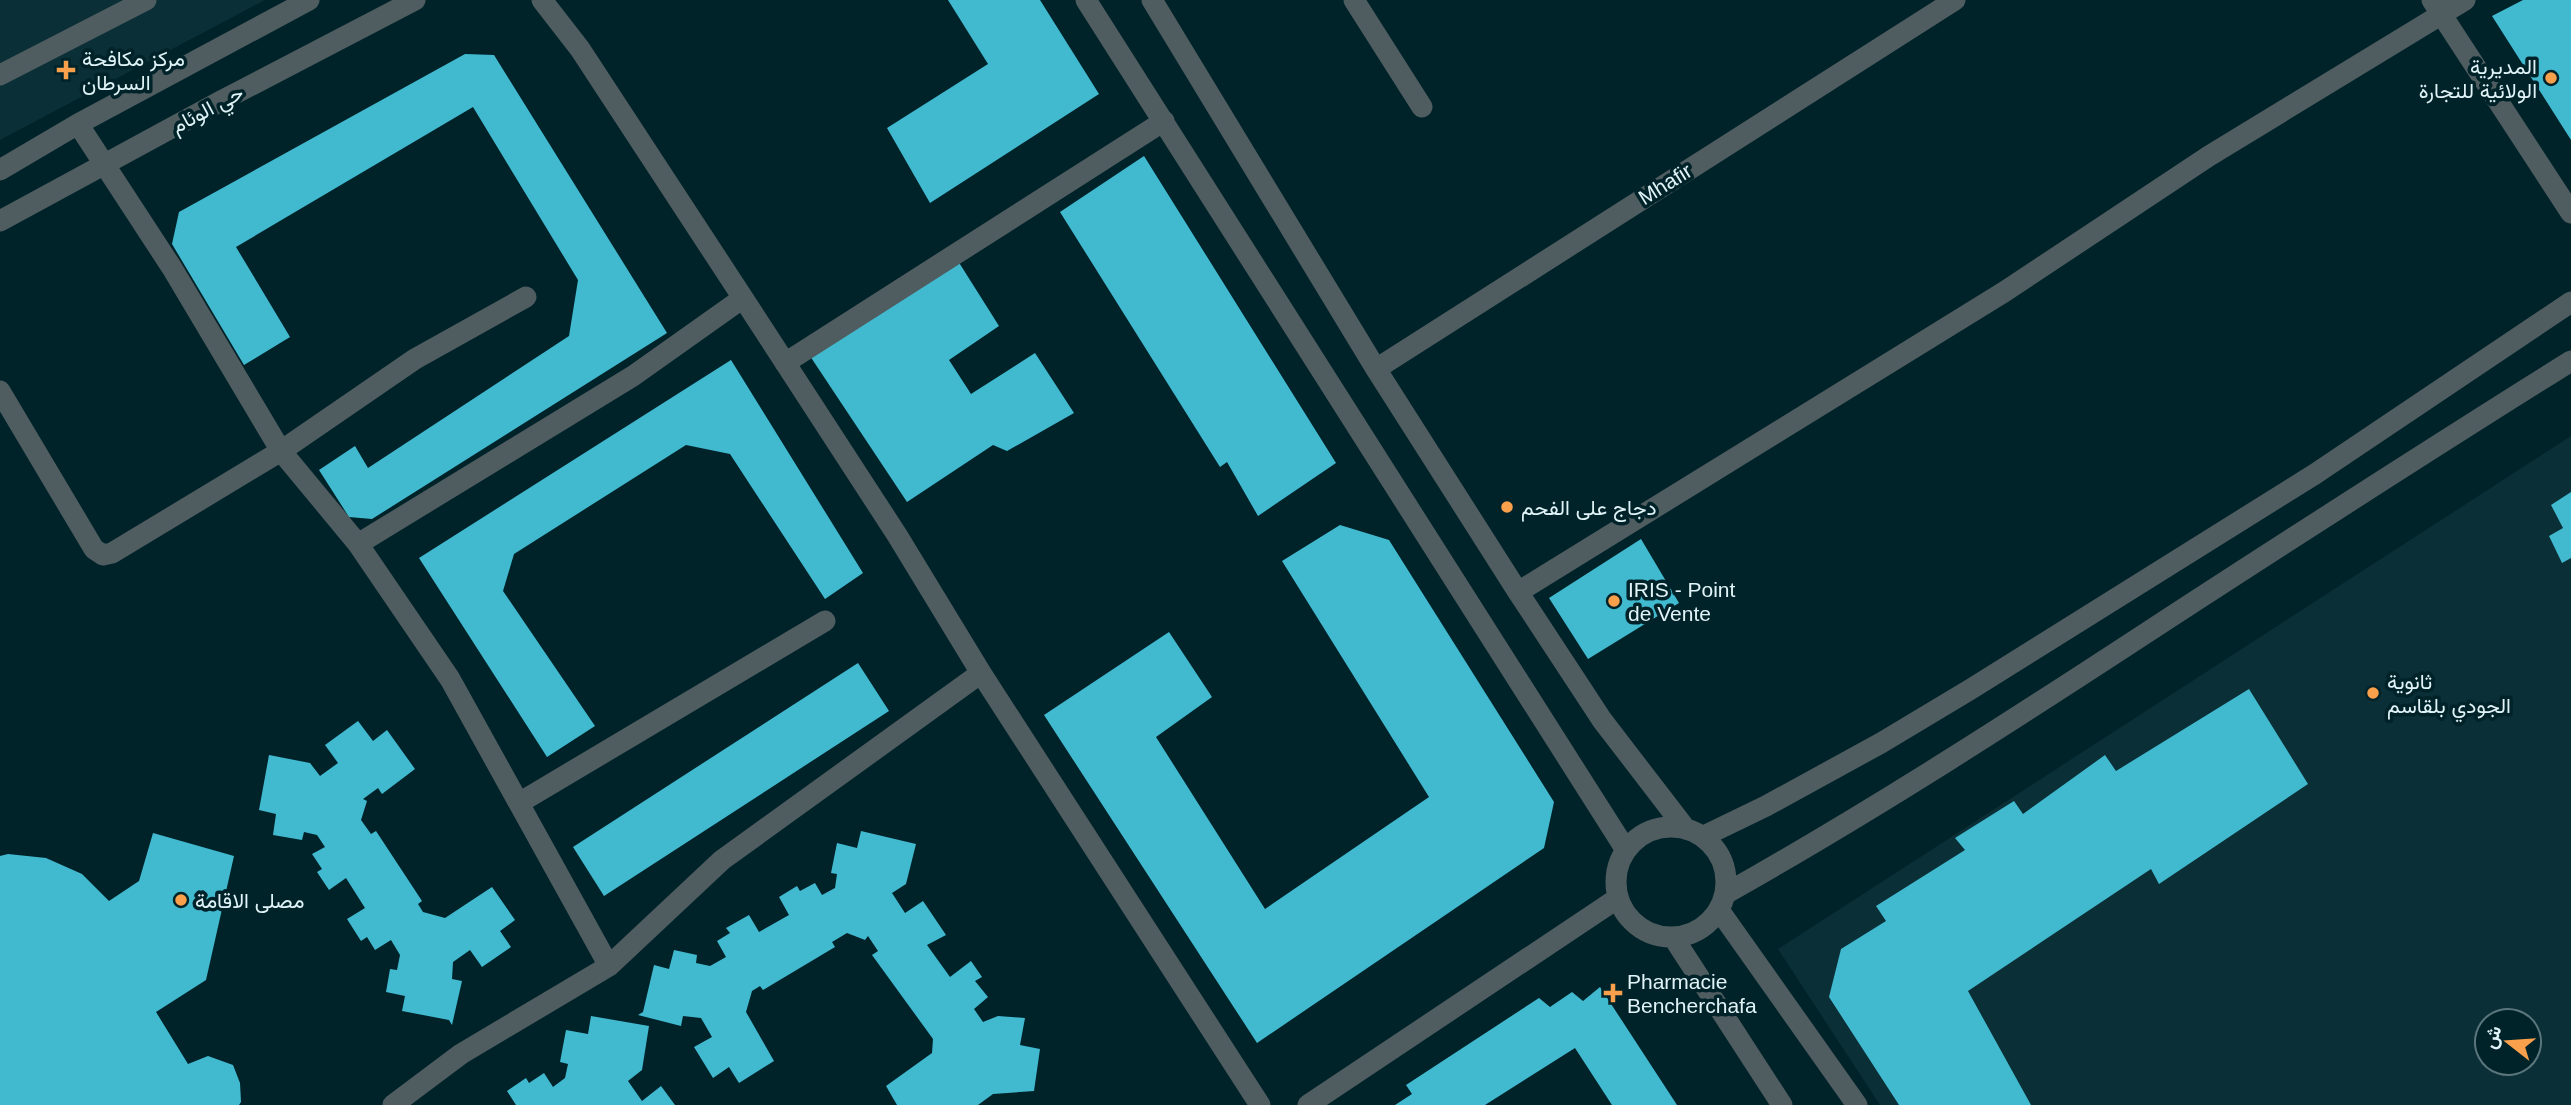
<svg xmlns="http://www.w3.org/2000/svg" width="2571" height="1105" font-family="Arial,Vazirmatn,sans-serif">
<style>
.built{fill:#0b2f36;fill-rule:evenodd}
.building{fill:#41bad0}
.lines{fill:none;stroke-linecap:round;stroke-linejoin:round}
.minor{stroke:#4f5d60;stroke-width:21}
.poi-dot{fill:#f8a04b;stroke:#00232a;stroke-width:2.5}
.labels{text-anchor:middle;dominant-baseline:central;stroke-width:7;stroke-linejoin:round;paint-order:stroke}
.poi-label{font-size:21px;fill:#e0f3f7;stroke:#00232a;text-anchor:start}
.street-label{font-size:21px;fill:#e0f3f7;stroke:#00232a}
</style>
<rect width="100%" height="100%" fill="#00232a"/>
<path class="built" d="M 0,0 L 265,0 L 0,140 Z
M 2571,436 L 2571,1105 L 1880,1105 L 1778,949 ZM 2487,1021 L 2529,1021 L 2529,1063 L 2487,1063 Z"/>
<path class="building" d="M 948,0 L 1040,0 L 1099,94 L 930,203 L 887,128 L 988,64 Z
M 2523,0 L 2571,0 L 2571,140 L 2492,16 Z
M 465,54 L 494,55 L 667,333 L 372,519 L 349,517 L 319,470 L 355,446 L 368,468 L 569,336 L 578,280 L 473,107 L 236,247 L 290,337 L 244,365 L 172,244 L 179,212 Z
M 1144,156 L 1336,463 L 1258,516 L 1227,462 L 1220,467 L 1060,212 Z
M 958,261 L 999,326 L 949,360 L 971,394 L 1035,353 L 1074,413 L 1007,451 L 993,445 L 907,502 L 810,356 Z
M 731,360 L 863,573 L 825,599 L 730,454 L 686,445 L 514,554 L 503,591 L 595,726 L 547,757 L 419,558 Z
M 2571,492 L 2571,558 L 2562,563 L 2549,536 L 2563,528 L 2551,505 Z
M 1340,525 L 1389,540 L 1554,802 L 1544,848 L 1257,1043 L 1044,715 L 1169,632 L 1212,697 L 1156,737 L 1265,909 L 1429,797 L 1282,561 Z
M 1641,539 L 1679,603 L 1588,659 L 1549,598 Z
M 858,663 L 889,711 L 604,896 L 573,847 Z
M 2249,689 L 2308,784 L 2159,884 L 2151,869 L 1968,991 L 2031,1105 L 1899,1105 L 1829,997 L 1841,949 L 1886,921 L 1876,906 L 1965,850 L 1955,838 L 2014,801 L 2023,814 L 2105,755 L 2116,771 Z
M 358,721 L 373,741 L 387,730 L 415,769 L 382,794 L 378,788 L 363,799 L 367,801 L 361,820 L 371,834 L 376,831 L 422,901 L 418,904 L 423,912 L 445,918 L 492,887 L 515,920 L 500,931 L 511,947 L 482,967 L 470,950 L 453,962 L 452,979 L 462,981 L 452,1025 L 449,1020 L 402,1011 L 405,996 L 386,992 L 390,969 L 397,970 L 400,955 L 391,940 L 375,950 L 367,937 L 361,941 L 347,919 L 365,908 L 346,878 L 329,890 L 317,872 L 322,869 L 312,854 L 325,847 L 317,835 L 304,832 L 302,840 L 273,835 L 276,814 L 259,810 L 269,755 L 310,763 L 320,776 L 338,763 L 325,745 Z
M 861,831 L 916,844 L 906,884 L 892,893 L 905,913 L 923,901 L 946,935 L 927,945 L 950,977 L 971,961 L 982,977 L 975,981 L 988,997 L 974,1009 L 983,1022 L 998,1016 L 1025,1018 L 1020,1045 L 1040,1049 L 1034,1091 L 993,1094 L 978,1105 L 897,1105 L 886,1086 L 932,1053 L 933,1039 L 872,955 L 878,951 L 868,936 L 865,940 L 847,933 L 832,942 L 835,947 L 763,990 L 760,986 L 752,991 L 746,1012 L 774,1061 L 739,1083 L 729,1067 L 713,1078 L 694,1047 L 712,1037 L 701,1018 L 683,1016 L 681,1026 L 638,1015 L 643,1012 L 654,965 L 669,969 L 674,950 L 697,955 L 696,963 L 710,966 L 726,957 L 717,941 L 730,933 L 726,928 L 749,915 L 759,932 L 789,915 L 779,897 L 797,886 L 800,891 L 815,883 L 822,895 L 835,888 L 837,874 L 831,873 L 837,843 L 857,848 Z
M 153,833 L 234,856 L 206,980 L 156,1012 L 188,1064 L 208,1056 L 233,1065 L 240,1083 L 241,1102 L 239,1105 L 0,1105 L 0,856 L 8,854 L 46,858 L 82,874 L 109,901 L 139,881 Z
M 1600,987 L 1677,1105 L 1612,1105 L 1575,1048 L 1485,1105 L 1395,1105 L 1412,1094 L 1406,1085 L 1539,998 L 1550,1007 L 1572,992 L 1583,1001 Z
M 591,1016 L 649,1026 L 642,1070 L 628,1081 L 642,1101 L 661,1086 L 675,1105 L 516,1105 L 507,1091 L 526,1078 L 529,1083 L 544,1073 L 553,1087 L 565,1078 L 568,1064 L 560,1062 L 566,1030 L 588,1034 Z"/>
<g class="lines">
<path class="minor" d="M 542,0 L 580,49 L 743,298 L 897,535 L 981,673 L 1260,1105
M 1086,0 L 1626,850
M 1152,0 L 1376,369 L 1518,592 L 1602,720 L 1685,828
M 1354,0 L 1422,107
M 2432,0 L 2571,213
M 0,75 L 146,0
M 78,124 L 172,268 L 281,451 L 358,544 L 450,679 L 609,966
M 0,170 L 78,124 L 309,0
M 0,221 L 221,101 L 415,0
M 785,363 L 1164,121
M 1376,369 L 1955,0
M 0,391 L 94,549 L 103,555 L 112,553 L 281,451 L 415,359 L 526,297
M 358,544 L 633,376 L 743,298
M 1518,592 L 2004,292 L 2209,156 L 2465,0
M 519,803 L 825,621
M1616 882a55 55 0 1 1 110 0a55 55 0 1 1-110 0Z
M 1704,836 L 1766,806 L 1881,743 L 1971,689 L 2315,474 L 2571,302
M 1725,894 C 1876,809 2021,715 2166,620 C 2300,533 2435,446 2571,361
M 1719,910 L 1857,1105
M 1673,937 L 1782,1105
M 393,1105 L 461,1054 L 609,966 L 722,860 L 981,673
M 1308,1105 L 1618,898"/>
</g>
<g class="poi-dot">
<path d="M62.5 59.5h7v7h7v7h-7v7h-7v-7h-7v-7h7z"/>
<circle cx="2551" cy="78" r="7"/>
<circle cx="1507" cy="507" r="7"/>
<circle cx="1614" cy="601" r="7"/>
<circle cx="2373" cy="693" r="7"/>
<circle cx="181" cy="900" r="7"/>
<path d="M1609.5 982.5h7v7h7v7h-7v7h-7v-7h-7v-7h7z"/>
</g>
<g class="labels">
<g class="poi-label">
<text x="82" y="58">مركز مكافحة<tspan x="82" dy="24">السرطان</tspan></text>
<text x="2537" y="66" text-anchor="end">المديرية<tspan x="2537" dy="24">الولائية للتجارة</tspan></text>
<text x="1521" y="507">دجاج على الفحم</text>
<text x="1628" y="589">IRIS - Point<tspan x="1628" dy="24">de Vente</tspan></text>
<text x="2387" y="681">ثانوية<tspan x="2387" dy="24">الجودي بلقاسم</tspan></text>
<text x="195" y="900">مصلى الاقامة</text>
<text x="1627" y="981">Pharmacie<tspan x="1627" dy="24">Bencherchafa</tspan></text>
</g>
<g class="street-label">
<text transform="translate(207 109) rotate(-28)">حي الوئام</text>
<text transform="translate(1665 184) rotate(-32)">Mhafir</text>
</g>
</g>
<g transform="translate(2508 1042) rotate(287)"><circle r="33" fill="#00232a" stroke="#5a767c" stroke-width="2"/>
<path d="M0-5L12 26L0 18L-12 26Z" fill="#f8a04b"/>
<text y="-10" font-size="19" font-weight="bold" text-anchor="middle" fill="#e0f3f7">ش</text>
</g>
</svg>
